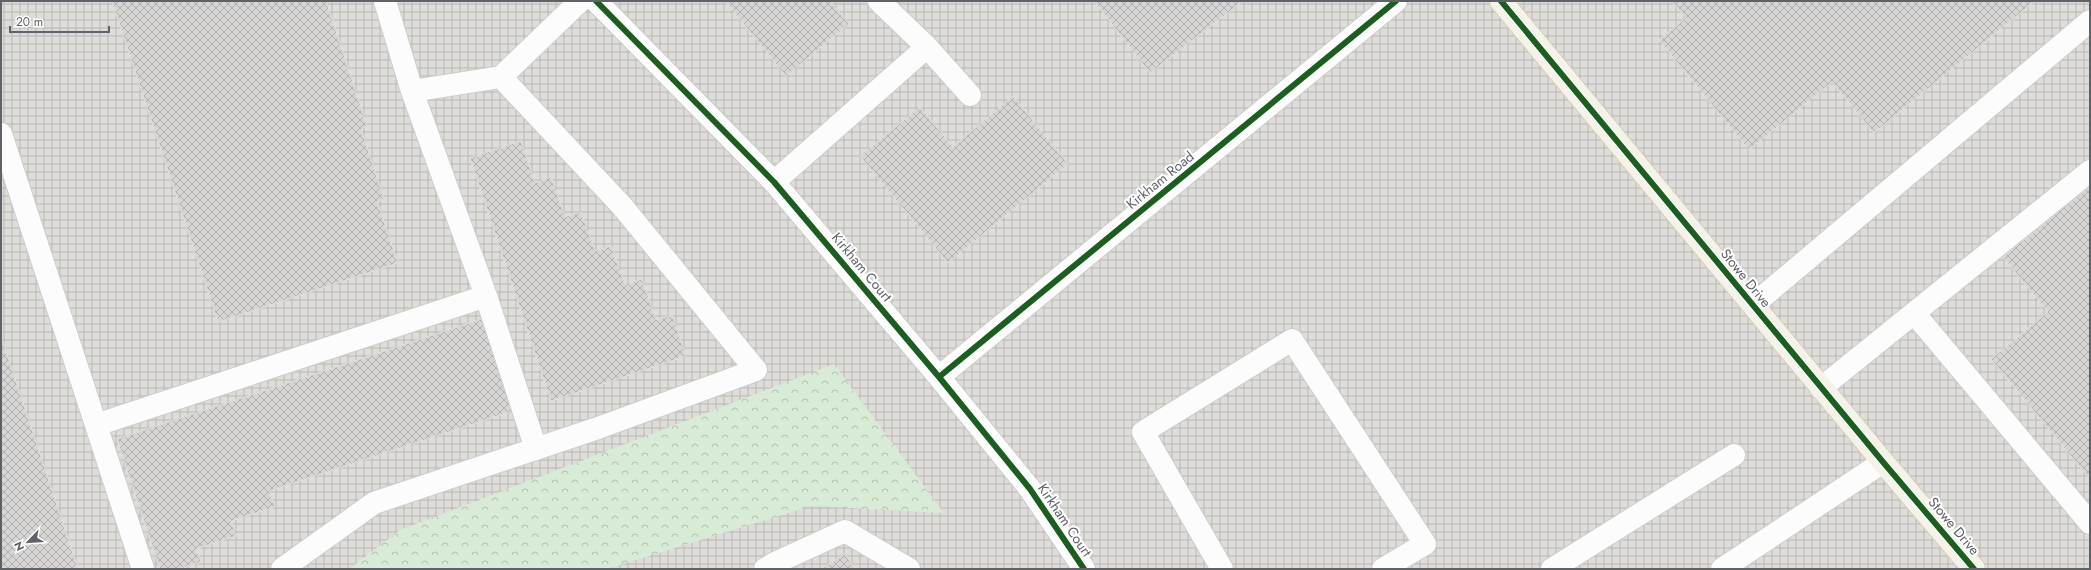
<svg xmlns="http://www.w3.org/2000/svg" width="2091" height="570" font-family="Jost,sans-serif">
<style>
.industrial{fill:url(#industrial-grid)}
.forest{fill:url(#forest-crowns)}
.building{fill:url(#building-cross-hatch);stroke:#deddd9}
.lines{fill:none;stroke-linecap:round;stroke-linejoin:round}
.minor-casing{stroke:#cbcccc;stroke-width:24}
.major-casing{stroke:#d7ceb8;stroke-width:24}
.minor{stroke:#fdfcfc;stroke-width:22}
.major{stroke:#f4f2e9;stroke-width:22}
.cycleway-casing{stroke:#fff;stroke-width:8}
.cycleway{stroke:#1b5e20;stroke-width:6}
.labels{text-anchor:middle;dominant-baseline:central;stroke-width:4;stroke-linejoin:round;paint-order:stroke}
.street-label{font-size:14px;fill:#5f6368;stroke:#fff}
</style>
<defs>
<pattern id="industrial-grid" width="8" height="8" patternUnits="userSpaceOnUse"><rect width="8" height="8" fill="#dfddda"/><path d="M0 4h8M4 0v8" fill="none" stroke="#b8b7b5"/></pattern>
<pattern id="forest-crowns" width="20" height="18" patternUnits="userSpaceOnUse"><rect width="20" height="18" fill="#d8ebd6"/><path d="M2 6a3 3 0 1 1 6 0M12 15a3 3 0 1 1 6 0" fill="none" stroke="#b2c2b1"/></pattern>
<pattern id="building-cross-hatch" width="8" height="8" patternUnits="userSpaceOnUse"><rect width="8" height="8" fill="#d6d5d3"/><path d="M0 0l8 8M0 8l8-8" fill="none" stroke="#b1b0af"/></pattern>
</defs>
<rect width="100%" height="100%" fill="#efeeea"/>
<path class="industrial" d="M 1,1 L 2090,1 L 2090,569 L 1,569 Z"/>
<path class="forest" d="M 834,364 L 944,513 L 811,506 L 607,569 L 349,569 L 400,530 Z"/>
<path class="building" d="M 112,1 L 326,1 L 367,126 L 361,129 L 384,199 L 377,201 L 398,263 L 218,322 Z
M 725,1 L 830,1 L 849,24 L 786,76 Z
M 1094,1 L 1243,1 L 1150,73 Z
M 1672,1 L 2035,1 L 1874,133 L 1832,82 L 1749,150 L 1659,40 L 1686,18 Z
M 1013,96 L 1068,164 L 948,263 L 860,156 L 920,107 L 953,147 Z
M 521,141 L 535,183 L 551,177 L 565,217 L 581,212 L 595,251 L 611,246 L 625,285 L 642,279 L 656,320 L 672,315 L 686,356 L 551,401 L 470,158 Z
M 2090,186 L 2090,479 L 1991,359 L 2048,312 L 2003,257 Z
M 485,318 L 515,410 L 269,491 L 275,507 L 231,521 L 236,536 L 196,549 L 201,562 L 180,569 L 160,569 L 117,439 Z
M 1,336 L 78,569 L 1,569 Z
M 845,554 L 855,569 L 821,569 Z"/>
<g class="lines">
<defs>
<path id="minor" d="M 385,1 L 412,91 L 501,77
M 596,1 L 774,182 L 939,377 L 1030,489 L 1084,569
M 927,47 L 970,95
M 412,91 L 486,296 L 536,449
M 1,134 L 143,569
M 774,182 L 927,47 L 879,1
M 1753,305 L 2090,21
M 1914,313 L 2090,523
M 939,377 L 1396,1
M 1821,388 L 2090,171
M 96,425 L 486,296
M 282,569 L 374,503 L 598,428 L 756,370 L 622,206 L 501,77 L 580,1
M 765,569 L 775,563 L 845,531 L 909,569
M 1222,569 L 1143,432 L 1292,340 L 1425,544 L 1383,569
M 1552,569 L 1734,455
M 1722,569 L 1883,462"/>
<path id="major" d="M 1501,1 L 1883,462 L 1974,569"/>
</defs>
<use href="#minor" class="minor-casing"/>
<use href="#major" class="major-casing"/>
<use href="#minor" class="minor"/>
<use href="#major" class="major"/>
<defs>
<path id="cycleway" d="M 596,1 L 774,182 L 939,377 L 1030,489 L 1084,569
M 1501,1 L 1883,462 L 1974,569
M 939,377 L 1396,1"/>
</defs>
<use href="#cycleway" class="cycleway-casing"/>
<use href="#cycleway" class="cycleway"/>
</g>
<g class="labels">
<g class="street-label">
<text transform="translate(1160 180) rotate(-39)">Kirkham Road</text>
<text transform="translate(862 267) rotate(50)">Kirkham Court</text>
<text transform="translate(1746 278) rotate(51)">Stowe Drive</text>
<text transform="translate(1065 520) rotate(56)">Kirkham Court</text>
<text transform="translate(1954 526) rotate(50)">Stowe Drive</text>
</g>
</g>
<rect width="2091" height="570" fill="none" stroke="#5f6368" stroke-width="4"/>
<g transform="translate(28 542) rotate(245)" stroke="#ffffff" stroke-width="3" paint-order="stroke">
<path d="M0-3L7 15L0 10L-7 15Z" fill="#5f6368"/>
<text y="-6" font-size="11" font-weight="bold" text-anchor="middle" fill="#5f6368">N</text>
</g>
<path d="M10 26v6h99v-6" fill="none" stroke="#5f6368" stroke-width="2"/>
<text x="16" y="26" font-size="12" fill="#5f6368" stroke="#ffffff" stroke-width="3" paint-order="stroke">20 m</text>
</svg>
